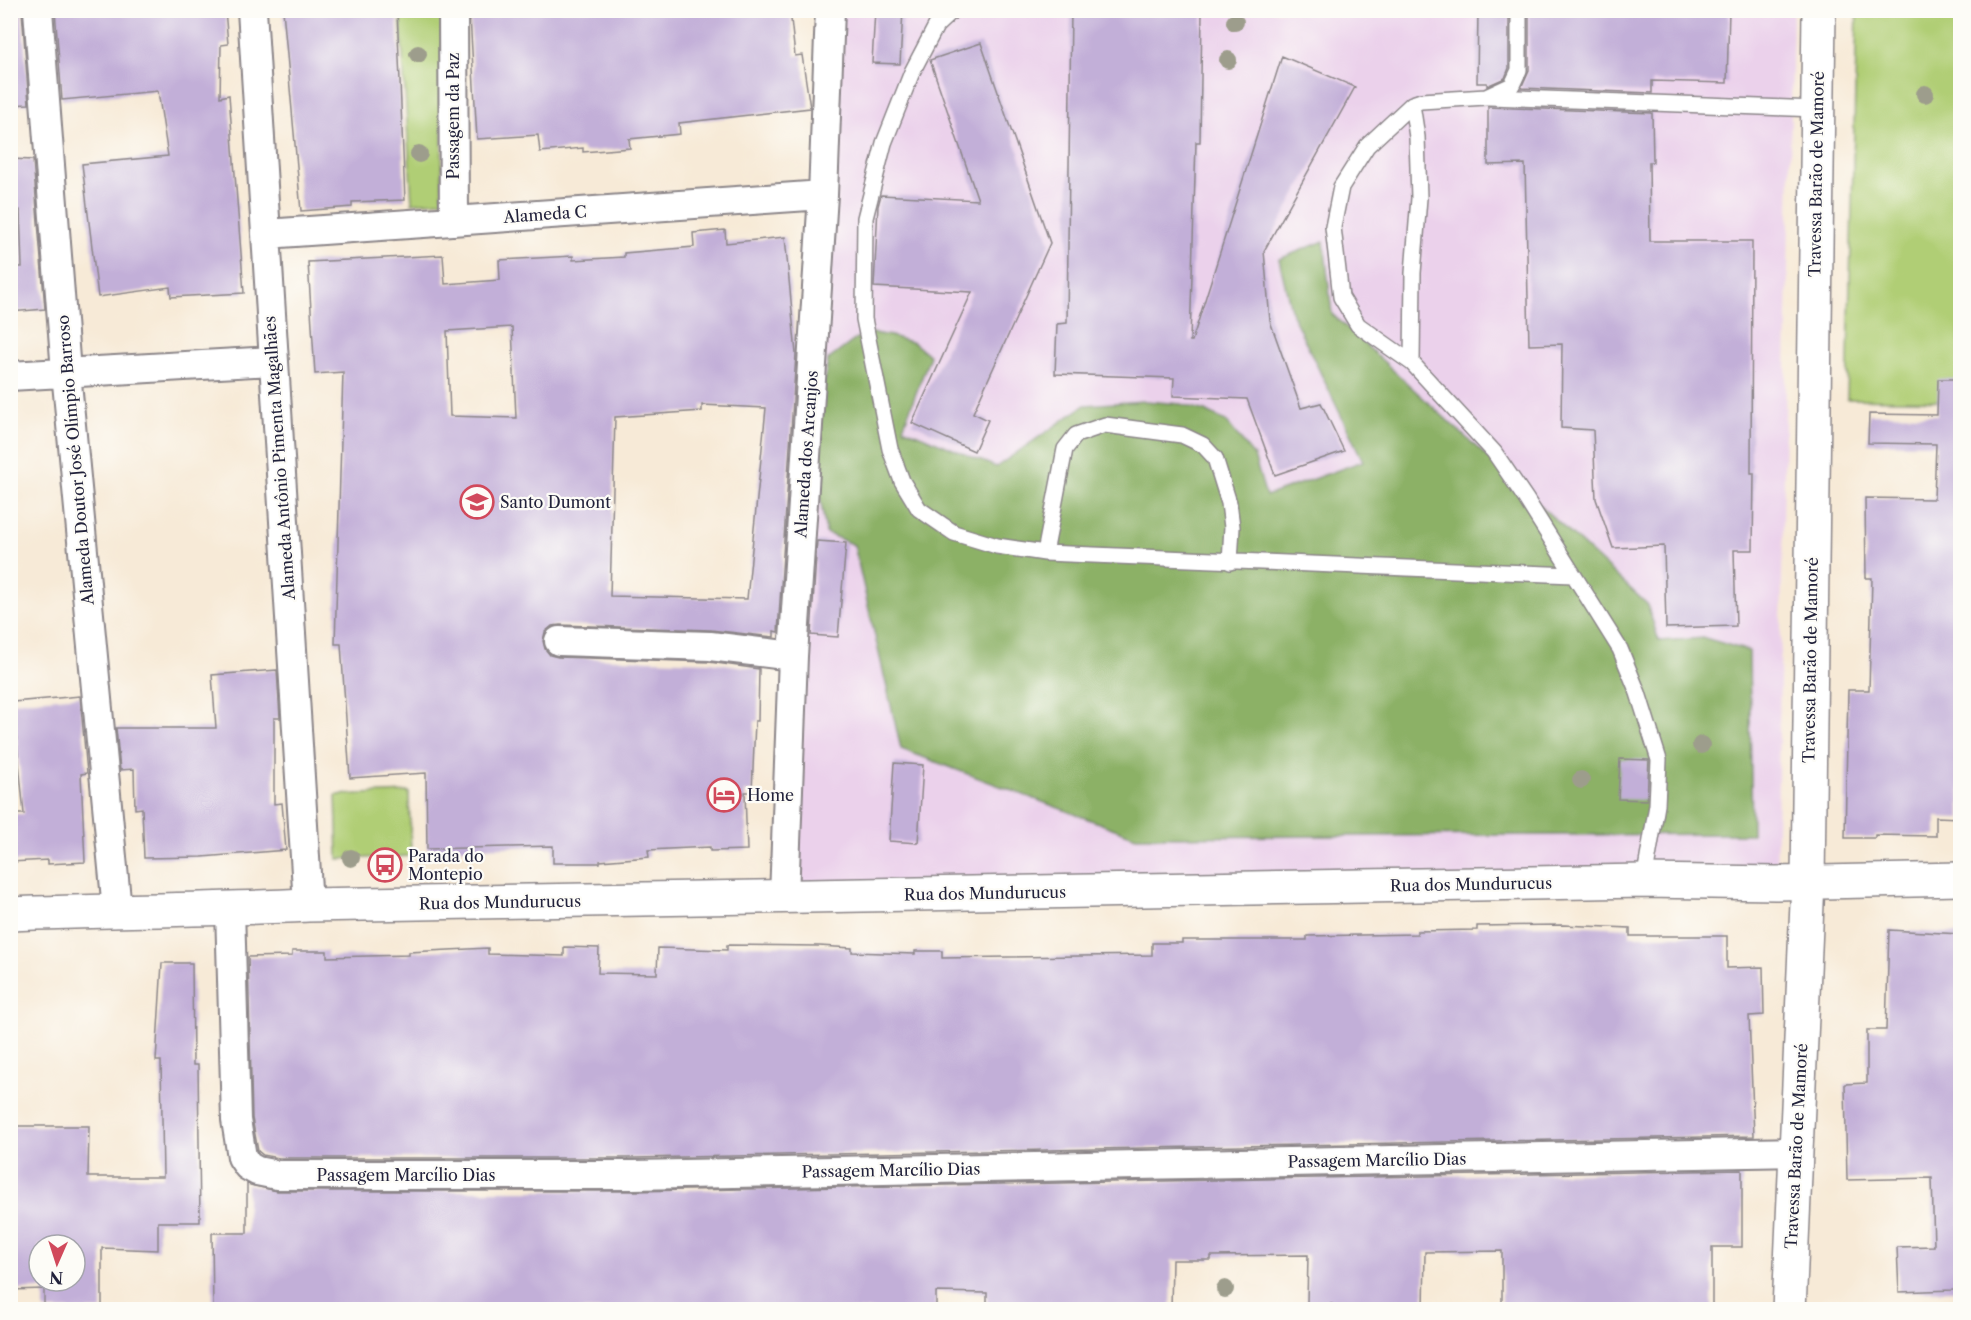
<svg xmlns="http://www.w3.org/2000/svg" width="1971" height="1320" font-family="'Libre Caslon Text',serif">
<style>
.built{fill:#ebd1eb}
.green{fill:#b0ce75;stroke:#697858;stroke-width:1.5}
.forest{fill:#8cb166;stroke:#576a50;stroke-width:1.5}
.building{fill:#c2afd8;fill-rule:evenodd}
.lines{fill:none;stroke-linecap:round;stroke-linejoin:round}
.lane-casing{stroke:#8c8689;stroke-width:18}
.street-casing{stroke:#8c8689;stroke-width:32}
.secondary-casing{stroke:#8c8689;stroke-width:36}
.lane{stroke:#fff;stroke-width:15}
.street{stroke:#fff;stroke-width:28}
.secondary{stroke:#fff;stroke-width:33}
.tree{fill:#9d9d8c}
.labels{text-anchor:middle;dominant-baseline:central;stroke-width:4.5;stroke-linejoin:round;paint-order:stroke}
.street-label{font-size:16px;fill:#22223b;stroke:#fdfcf7}
.poi-label{font-size:16px;fill:#22223b;stroke:#fdfcf7;text-anchor:start}
</style>
<rect width="100%" height="100%" fill="#fdfcf7"/>
<filter id="ink" filterUnits="userSpaceOnUse"><feTurbulence type="fractalNoise" baseFrequency=".0167" numOctaves="2"/><feDisplacementMap in="SourceGraphic" scale="12" xChannelSelector="R" yChannelSelector="G"/><feConvolveMatrix kernelMatrix="1 2 1 2 8 2 1 2 1" color-interpolation-filters="sRGB"/></filter>
<filter id="wash" filterUnits="userSpaceOnUse"><feTurbulence type="fractalNoise" baseFrequency=".008" numOctaves="4" result="noise"/><feDisplacementMap in="SourceGraphic" scale="24" xChannelSelector="R" yChannelSelector="G"/><feGaussianBlur stdDeviation="1.35" result="paint"/><feColorMatrix in="noise" values="0 0 0 0 0 0 0 0 0 0 0 0 0 0 0 0 0 1.4 0 .05"/><feComposite in="paint" operator="in"/></filter>
<g filter="url(#wash)">
<rect width="100%" height="100%" fill="#f7ead7"/>
<path class="built" d="M 830,11 L 1793,11 L 1776,883 L 784,897 Z"/>
<path class="green" d="M 400,11 L 443,11 L 442,201 L 412,203 Z
M 1857,11 L 1960,11 L 1960,401 L 1847,399 Z
M 409,792 L 411,856 L 338,859 L 336,795 Z"/>
<path class="forest" d="M 1324,241 L 1332,314 L 1647,604 L 1659,641 L 1705,638 L 1749,651 L 1752,834 L 1136,837 L 901,749 L 854,545 L 826,533 L 812,448 L 828,360 L 865,332 L 891,336 L 914,343 L 930,356 L 903,428 L 996,467 L 1085,405 L 1145,401 L 1181,404 L 1205,411 L 1226,421 L 1254,456 L 1266,496 L 1363,461 L 1292,314 L 1279,259 Z"/>
<g id="blocks">
<path class="building" d="M 55,10 L 225,10 L 228,44 L 221,45 L 220,97 L 229,95 L 244,293 L 171,297 L 170,287 L 98,297 L 82,164 L 168,156 L 158,91 L 62,100 Z
M 283,10 L 397,10 L 405,200 L 352,202 L 352,207 L 301,211 Z
M 531,10 L 790,10 L 795,56 L 802,55 L 810,108 L 679,123 L 680,134 L 629,139 L 630,148 L 583,152 L 583,148 L 540,152 L 538,135 L 477,139 L 470,16 Z
M 875,10 L 903,10 L 900,64 L 872,63 Z
M 1071,10 L 1202,12 L 1200,142 L 1196,142 L 1190,341 L 1192,341 L 1282,56 L 1355,87 L 1264,251 L 1270,321 L 1301,408 L 1321,403 L 1344,451 L 1275,475 L 1247,399 L 1173,396 L 1174,378 L 1055,374 L 1057,324 L 1067,323 Z
M 1478,10 L 1509,10 L 1509,68 L 1505,78 L 1487,86 L 1487,83 L 1477,83 Z
M 1529,10 L 1729,10 L 1727,83 L 1652,81 L 1652,93 L 1521,88 L 1529,70 Z
M 22,11 L 29,104 L 10,105 L 10,12 Z
M 981,43 L 1050,243 L 973,413 L 988,420 L 974,451 L 912,423 L 972,292 L 874,287 L 878,206 L 881,195 L 978,200 L 930,60 Z
M 1488,107 L 1652,113 L 1653,162 L 1649,162 L 1650,241 L 1752,241 L 1751,473 L 1754,473 L 1753,550 L 1734,550 L 1736,626 L 1666,628 L 1664,546 L 1613,548 L 1596,499 L 1593,430 L 1561,428 L 1562,344 L 1529,345 L 1525,164 L 1488,165 Z
M 10,159 L 33,160 L 45,309 L 10,312 L 10,267 L 22,267 L 20,210 L 10,211 Z
M 725,230 L 726,243 L 785,237 L 796,354 L 778,632 L 774,631 L 774,637 L 711,630 L 560,625 L 552,626 L 545,632 L 543,641 L 545,649 L 550,655 L 558,657 L 709,662 L 759,669 L 758,721 L 755,721 L 752,792 L 745,792 L 747,850 L 710,851 L 710,847 L 648,850 L 649,857 L 600,861 L 600,863 L 553,863 L 553,846 L 427,849 L 426,773 L 350,778 L 341,644 L 335,644 L 343,372 L 315,374 L 308,262 L 443,255 L 445,284 L 500,280 L 499,260 L 573,256 L 573,260 L 624,257 L 624,253 L 694,247 L 693,233 ZM 512,327 L 516,418 L 450,416 L 447,331 ZM 702,405 L 766,408 L 747,599 L 610,596 L 615,417 L 702,411 Z
M 1938,379 L 1960,379 L 1960,579 L 1956,710 L 1960,710 L 1960,818 L 1936,817 L 1936,836 L 1875,835 L 1875,838 L 1845,838 L 1848,690 L 1869,690 L 1872,578 L 1866,578 L 1865,498 L 1934,499 L 1936,444 L 1868,443 L 1869,414 L 1937,415 Z
M 817,541 L 846,543 L 838,637 L 811,635 Z
M 277,670 L 280,718 L 274,718 L 274,804 L 282,803 L 286,850 L 202,857 L 144,858 L 142,808 L 135,809 L 134,769 L 120,770 L 116,728 L 216,728 L 212,675 Z
M 80,696 L 87,773 L 81,774 L 85,862 L 48,864 L 48,860 L 10,862 L 10,814 L 24,814 L 13,702 Z
M 1620,759 L 1649,760 L 1647,800 L 1618,799 Z
M 894,763 L 923,765 L 918,843 L 889,841 Z
M 1563,925 L 1630,928 L 1630,936 L 1727,936 L 1727,968 L 1763,967 L 1764,1015 L 1749,1016 L 1754,1136 L 634,1158 L 279,1158 L 263,1155 L 258,1151 L 252,1118 L 248,957 L 292,956 L 292,951 L 327,951 L 327,957 L 409,955 L 409,952 L 488,948 L 488,954 L 564,956 L 564,947 L 599,948 L 598,973 L 657,974 L 658,948 L 727,950 L 727,945 L 819,946 L 852,948 L 852,952 L 915,954 L 915,951 L 942,951 L 942,958 L 1152,955 L 1152,943 L 1182,943 L 1182,940 L 1307,940 L 1307,936 L 1417,934 L 1417,931 L 1477,930 L 1477,926 Z
M 1889,930 L 1960,934 L 1960,1288 L 1953,1290 L 1899,1292 L 1897,1247 L 1934,1246 L 1932,1178 L 1847,1180 L 1845,1084 L 1867,1083 L 1867,1030 L 1886,1030 Z
M 162,963 L 192,963 L 193,1065 L 198,1065 L 200,1222 L 158,1222 L 158,1250 L 102,1248 L 102,1310 L 44,1310 L 44,1289 L 10,1290 L 10,1126 L 89,1126 L 88,1177 L 163,1177 L 161,1061 L 156,1061 ZM 39,1245 L 75,1245 L 75,1281 L 39,1281 Z
M 1742,1170 L 1742,1247 L 1712,1247 L 1712,1310 L 1502,1310 L 1502,1251 L 1425,1252 L 1424,1310 L 1332,1310 L 1332,1304 L 1307,1304 L 1308,1255 L 1211,1256 L 1211,1260 L 1172,1260 L 1171,1310 L 987,1310 L 987,1293 L 936,1292 L 936,1310 L 213,1310 L 212,1233 L 247,1233 L 247,1184 L 277,1191 L 634,1191 Z"/>
</g>
</g>
<g filter="url(#ink)">
<use href="#blocks" fill-opacity="0" stroke="#8c8689" stroke-width="1.5"/>
<g class="lines">
<defs>
<path id="lane" d="M 953,10 L 936,26 L 912,72 L 884,143 L 865,218 L 864,319 L 890,449 L 902,481 L 919,509 L 954,533 L 997,546 L 1045,553 L 1573,575
M 1519,10 L 1519,70 L 1512,85 L 1486,97 L 1421,101 L 1412,104 L 1367,146 L 1341,187 L 1333,227 L 1341,297 L 1358,325 L 1412,363 L 1494,452 L 1526,499 L 1620,649 L 1638,693 L 1659,760 L 1657,805 L 1644,881
M 1489,97 L 1816,109
M 1412,104 L 1417,137 L 1419,198 L 1413,273 L 1412,363
M 1045,553 L 1065,449 L 1076,435 L 1105,425 L 1182,435 L 1203,445 L 1215,458 L 1229,503 L 1232,527 L 1230,562"/>
<path id="street" d="M 38,10 L 66,372 L 117,910
M 252,10 L 308,905
M 453,10 L 454,221
M 266,234 L 823,195
M 10,376 L 272,361
M 559,641 L 710,646 L 793,656
M 784,897 L 793,656 L 823,195 L 830,10
M 230,909 L 236,1120 L 242,1157 L 248,1166 L 257,1171 L 277,1175 L 634,1175 L 1796,1152"/>
<path id="secondary" d="M 10,914 C 110,910 209,910 308,905 L 1644,881 L 1776,883 L 1960,879
M 1789,1310 L 1808,881 L 1819,10"/>
</defs>
<use href="#lane" class="lane-casing"/>
<use href="#street" class="street-casing"/>
<use href="#secondary" class="secondary-casing"/>
<use href="#lane" class="lane"/>
<use href="#street" class="street"/>
<use href="#secondary" class="secondary"/>
</g>
<g class="tree">
<circle cx="1235" cy="22" r="9"/>
<circle cx="418" cy="54" r="9"/>
<circle cx="1228" cy="60" r="9"/>
<circle cx="1925" cy="94" r="9"/>
<circle cx="419" cy="154" r="9"/>
<circle cx="1701" cy="745" r="9"/>
<circle cx="1581" cy="780" r="9"/>
<circle cx="351" cy="858" r="9"/>
<circle cx="1225" cy="1289" r="9"/>
</g>
</g>
<defs>
<symbol id="school-ring" viewBox="-11 -11 22 22"><circle r="9.5" fill="#fdfcf7" stroke="#d1495b" stroke-width="1.5"/><path d="M0-5L7-2L0 1L-7-2ZM-4 1L0 2.5L4 1V4Q0 6-4 4Z" fill="#d1495b"/></symbol>
<symbol id="hotel-ring" viewBox="-11 -11 22 22"><circle r="9.5" fill="#fdfcf7" stroke="#d1495b" stroke-width="1.5"/><path d="M-6-4.5h1.5V1H6V5H4.5V3h-9V5H-6ZM-4 0a1.8 1.8 0 1 1 3.6 0ZM.5 0V-2.5h3Q6-2.5 6 0Z" fill="#d1495b"/></symbol>
<symbol id="bus-ring" viewBox="-11 -11 22 22"><circle r="9.5" fill="#fdfcf7" stroke="#d1495b" stroke-width="1.5"/><path d="M-5-6H5V4H4V6H2V4H-2V6H-4V4H-5ZM-3.5-4V0h7V-4ZM-3.5 1.2v1.5H-2V1.2ZM2 1.2v1.5H3.5V1.2Z" fill="#d1495b"/></symbol>
</defs>
<g fill-rule="evenodd">
<use href="#school-ring" x="458" y="483" width="38" height="38"/>
<use href="#hotel-ring" x="705" y="776" width="38" height="38"/>
<use href="#bus-ring" x="366" y="846" width="38" height="38"/>
</g>
<g class="labels">
<g class="street-label">
<text transform="translate(453 116) rotate(-90)">Passagem da Paz</text>
<text transform="translate(1816 174) rotate(-89)">Travessa Barão de Mamoré</text>
<text transform="translate(545 214) rotate(-4)">Alameda C</text>
<text transform="translate(806 454) rotate(-86)">Alameda dos Arcanjos</text>
<text transform="translate(279 458) rotate(-94)">Alameda Antônio Pimenta Magalhães</text>
<text transform="translate(75 460) rotate(-95)">Alameda Doutor José Olímpio Barroso</text>
<text transform="translate(1810 660) rotate(-89)">Travessa Barão de Mamoré</text>
<text transform="translate(1471 884) rotate(-1)">Rua dos Mundurucus</text>
<text transform="translate(985 893) rotate(-1)">Rua dos Mundurucus</text>
<text transform="translate(500 902) rotate(-1)">Rua dos Mundurucus</text>
<text transform="translate(1796 1146) rotate(-87)">Travessa Barão de Mamoré</text>
<text transform="translate(1377 1160) rotate(-1)">Passagem Marcílio Dias</text>
<text transform="translate(891 1170) rotate(-1)">Passagem Marcílio Dias</text>
<text x="406" y="1175">Passagem Marcílio Dias</text>
</g>
<g class="poi-label">
<text x="500" y="502">Santo Dumont</text>
<text x="747" y="795">Home</text>
<text x="408" y="856">Parada do<tspan x="408" dy="18">Montepio</tspan></text>
</g>
</g>
<rect width="1971" height="1320" fill="none" stroke="#fdfcf7" stroke-width="36"/>
<g transform="translate(57 1263) rotate(183)"><circle r="28" fill="#fdfcf7" stroke="#a5a5ac" stroke-width="1.5"/>
<path d="M0-4.5L10 22L0 15L-10 22Z" fill="#d1495b"/>
<text y="-9" font-size="16" font-weight="bold" text-anchor="middle" fill="#22223b">N</text>
</g>
</svg>
